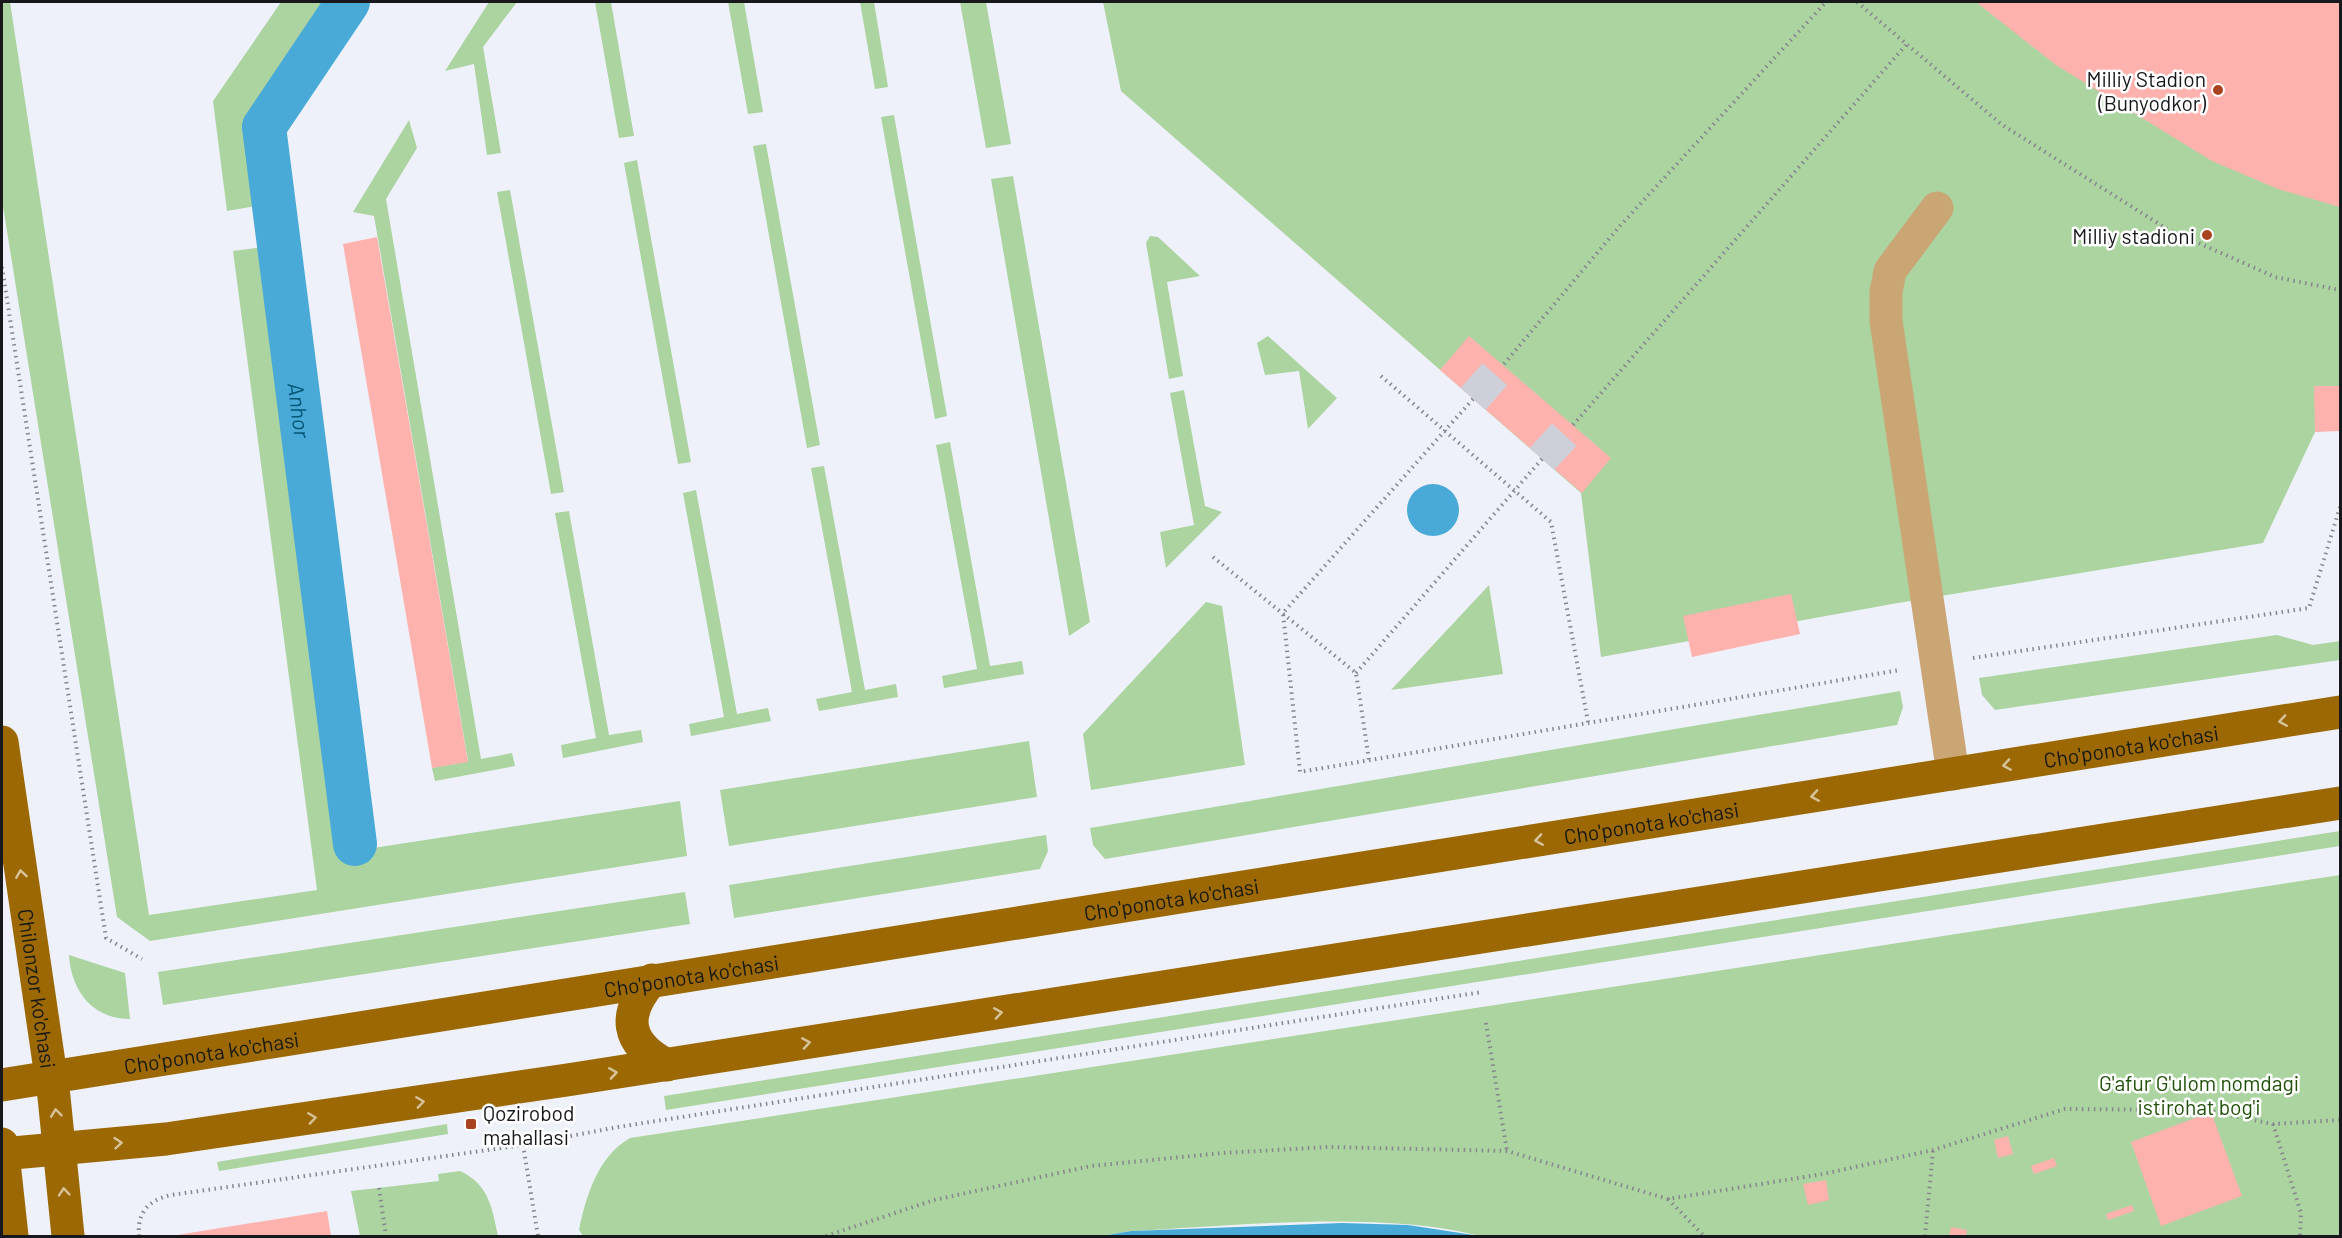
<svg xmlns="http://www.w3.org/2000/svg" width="2342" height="1238" font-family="Barlow,sans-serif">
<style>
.green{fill:#acd4a0}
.water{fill:#49aad8}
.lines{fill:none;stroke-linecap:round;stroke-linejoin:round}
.canal{stroke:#49aad8;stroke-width:44}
.building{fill:#feb2ae}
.minor-tunnel{stroke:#ced0d9;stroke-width:33;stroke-dasharray:33 16;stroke-linecap:butt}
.path{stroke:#85878d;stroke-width:4;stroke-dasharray:1.5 4.5;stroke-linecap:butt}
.minor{stroke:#caa675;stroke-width:33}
.major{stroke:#9c6804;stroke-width:33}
.oneway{stroke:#d7c39b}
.poi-dot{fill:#a9421e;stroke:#fff;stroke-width:2}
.labels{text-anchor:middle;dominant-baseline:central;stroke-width:5;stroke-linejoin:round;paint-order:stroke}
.poi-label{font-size:21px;fill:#17181b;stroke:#fff;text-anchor:end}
.street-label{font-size:21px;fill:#17181b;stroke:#fff}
.park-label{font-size:21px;fill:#1f5108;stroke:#fff}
.water-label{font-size:22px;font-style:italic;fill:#055776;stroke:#fff}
</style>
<rect width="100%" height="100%" fill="#eef1fa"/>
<path class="green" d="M 2,2 L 10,2 L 149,915 L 317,890 L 233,251 L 263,247 L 341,809 L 367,806 L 373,848 L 680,801 L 687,856 L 150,941 L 117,917 L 2,200 Z
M 281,2 L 325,2 L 244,123 L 256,206 L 227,211 L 213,101 Z
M 489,2 L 517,2 L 483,47 L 501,153 L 487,155 L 474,64 L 445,71 Z
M 595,2 L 611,2 L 634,136 L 619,138 Z
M 728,2 L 744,2 L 763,112 L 748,114 Z
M 860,2 L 874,2 L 888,87 L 875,89 Z
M 960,2 L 986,2 L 1011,144 L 986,148 Z
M 1103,2 L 2340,2 L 2340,427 L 2315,432 L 2263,543 L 1892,604 L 1601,657 L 1581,493 L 1121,91 Z
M 894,115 L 947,416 L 935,419 L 881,117 Z
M 409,120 L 417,148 L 386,199 L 481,759 L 512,753 L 515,766 L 435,781 L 432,768 L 468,761 L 374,216 L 353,212 Z
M 766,144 L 820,445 L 807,448 L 753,146 Z
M 637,160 L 691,462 L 678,464 L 624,163 Z
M 1013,176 L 1090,622 L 1069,636 L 991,179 Z
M 510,190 L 564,492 L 551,494 L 497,192 Z
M 1150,236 L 1158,237 L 1200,276 L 1167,282 L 1183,376 L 1169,379 L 1146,243 Z
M 1268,336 L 1337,398 L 1308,429 L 1299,371 L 1265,375 L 1257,343 Z
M 1184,390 L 1205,506 L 1222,512 L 1166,568 L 1160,532 L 1194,525 L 1170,393 Z
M 950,442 L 990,666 L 1022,661 L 1024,674 L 944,688 L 942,676 L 977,669 L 936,445 Z
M 824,466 L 865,690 L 896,684 L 898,697 L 819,711 L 816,699 L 852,692 L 811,468 Z
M 696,490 L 737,714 L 768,708 L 771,721 L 691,736 L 689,724 L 724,717 L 683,493 Z
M 569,511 L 609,735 L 641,730 L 643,742 L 563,758 L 561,745 L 596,738 L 555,513 Z
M 1489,585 L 1503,674 L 1391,690 Z
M 1206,602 L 1222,606 L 1245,765 L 1091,790 L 1083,734 Z
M 2277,635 L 2313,645 L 2340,641 L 2340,660 L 1995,710 L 1982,695 L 1979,678 Z
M 1900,691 L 1903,707 L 1897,725 L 1105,859 L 1093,845 L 1090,828 Z
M 1029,741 L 1037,797 L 729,846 L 720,790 Z
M 2340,831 L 2340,846 L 666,1110 L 664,1096 Z
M 1046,835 L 1048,851 L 1040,869 L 734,918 L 729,885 Z
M 2340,875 L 2340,1236 L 1480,1236 C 1378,1210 1237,1226 1131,1231 L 1102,1236 L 583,1236 L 579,1230 C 586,1196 598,1156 630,1138 Z
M 685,892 L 690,924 L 163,1005 L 158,972 Z
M 69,955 L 125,973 L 130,1019 C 92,1019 71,990 69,955 Z
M 447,1124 L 448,1134 L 219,1171 L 217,1162 Z
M 460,1171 C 489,1184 492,1208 498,1236 L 360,1236 L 351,1191 L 439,1181 L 438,1174 Z"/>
<path class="water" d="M1407 510a26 26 0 1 1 52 0a26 26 0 1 1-52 0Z
M 1342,1223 L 1408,1225 L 1480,1236 L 1102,1236 L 1131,1231 Z"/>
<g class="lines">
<path class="canal" id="s1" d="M 348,2 L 264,127 L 355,844"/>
</g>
<path class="building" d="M 1976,2 L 2340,2 L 2340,207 L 2278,189 L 2212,161 L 2056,65 Z
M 377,237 L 468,762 L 432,768 L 343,244 Z
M 1469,336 L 1611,458 L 1582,493 L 1440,370 Z
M 2314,386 L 2340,386 L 2340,431 L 2315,432 Z
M 1791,594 L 1800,634 L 1692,657 L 1683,616 Z
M 2211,1112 L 2242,1196 L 2161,1226 L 2131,1142 Z
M 2008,1136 L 2013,1154 L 1998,1158 L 1994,1140 Z
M 2054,1158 L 2057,1166 L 2034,1174 L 2031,1166 Z
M 1826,1180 L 1829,1200 L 1808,1205 L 1803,1184 Z
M 2132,1205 L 2134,1211 L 2108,1220 L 2106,1214 Z
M 327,1211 L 331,1236 L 177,1236 L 177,1235 Z
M 1951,1227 L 1967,1230 L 1966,1236 L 1949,1236 Z"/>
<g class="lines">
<path class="minor-tunnel" d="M 1473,399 L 1504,364
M 1542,459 L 1573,425"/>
<path class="path" d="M 1857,2 L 2001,124 L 2167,229 L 2275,277 L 2340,290
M 2,267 L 106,938 L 142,959
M 1504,364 L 1619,227 L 1826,2
M 1381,376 L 1551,522 L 1588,722
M 1473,399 L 1283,613 L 1300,772 L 1900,670
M 1573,425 L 1906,45
M 1213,557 L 1356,673 L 1369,760
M 1973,658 L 2309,608 L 2340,507
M 1356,673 L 1542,459
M 1486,1023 L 1507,1151
M 2273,1124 L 2301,1213 L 2300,1236
M 523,1145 L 538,1236
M 379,1188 L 386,1236
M 1668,1199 L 1704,1236
M 139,1236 C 137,1213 148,1200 171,1195 L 523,1145 L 618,1127 L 1482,992
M 826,1236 L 934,1200 L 1091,1166 L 1222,1153 L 1329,1147 L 1507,1151 L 1668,1199 L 1823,1174 L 1933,1150 L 2065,1109 L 2205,1110 L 2273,1124 L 2340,1120
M 1925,1236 L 1933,1151"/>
<path class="minor" d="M 1937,208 L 1890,271 L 1886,292 L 1886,321 L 1953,774"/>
<g class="major">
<path id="s2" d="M 2,742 L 54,1097 L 68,1236"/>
<path d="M 652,980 C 622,1014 625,1043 667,1065"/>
<path id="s3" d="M 2,1085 L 2340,712"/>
<path d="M 2,1144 L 12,1236"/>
<path d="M 2,1154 L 166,1139 L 567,1080 L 2340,803"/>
</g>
</g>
<defs><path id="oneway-chevron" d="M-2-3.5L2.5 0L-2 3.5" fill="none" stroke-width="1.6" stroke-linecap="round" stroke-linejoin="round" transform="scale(1.5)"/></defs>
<g class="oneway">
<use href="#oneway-chevron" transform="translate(2283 721) rotate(171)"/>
<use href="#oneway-chevron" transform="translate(2007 765) rotate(171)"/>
<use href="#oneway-chevron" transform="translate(1815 796) rotate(171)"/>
<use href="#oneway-chevron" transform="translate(1539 840) rotate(171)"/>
<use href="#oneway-chevron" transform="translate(21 874) rotate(-99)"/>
<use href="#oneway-chevron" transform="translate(998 1013) rotate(-9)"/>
<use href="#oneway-chevron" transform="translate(806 1043) rotate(-9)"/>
<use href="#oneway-chevron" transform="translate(613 1073) rotate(-9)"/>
<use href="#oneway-chevron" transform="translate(420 1102) rotate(-8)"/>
<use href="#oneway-chevron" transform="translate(56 1113) rotate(-97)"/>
<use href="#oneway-chevron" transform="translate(312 1118) rotate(-8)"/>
<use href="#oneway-chevron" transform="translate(118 1143) rotate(-5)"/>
<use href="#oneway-chevron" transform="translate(64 1192) rotate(-95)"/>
</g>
<g class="poi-dot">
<circle cx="2218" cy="90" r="6"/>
<circle cx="2207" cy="235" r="6"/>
<rect x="465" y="1118" width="12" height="12" rx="3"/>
</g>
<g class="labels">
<g class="poi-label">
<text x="2206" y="78">Milliy Stadion<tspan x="2206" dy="24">(Bunyodkor)</tspan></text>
<text x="2195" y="235">Milliy stadioni</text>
<text x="483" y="1112" text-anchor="start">Qozirobod<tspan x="483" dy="24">mahallasi</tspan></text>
</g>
<g class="street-label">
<text stroke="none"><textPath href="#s3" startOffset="2156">Cho'ponota ko'chasi</textPath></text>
<text stroke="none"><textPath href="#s3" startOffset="1670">Cho'ponota ko'chasi</textPath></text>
<text stroke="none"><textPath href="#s3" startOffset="1184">Cho'ponota ko'chasi</textPath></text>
<text stroke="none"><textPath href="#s3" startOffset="698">Cho'ponota ko'chasi</textPath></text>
<text stroke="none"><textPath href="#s2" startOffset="249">Chilonzor ko'chasi</textPath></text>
<text stroke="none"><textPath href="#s3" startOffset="212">Cho'ponota ko'chasi</textPath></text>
</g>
<g class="park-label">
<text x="2199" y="1082">G'afur G'ulom nomdagi<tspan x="2199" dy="24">istirohat bog'i</tspan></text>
</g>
<g class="water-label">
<text stroke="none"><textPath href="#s1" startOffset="436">Anhor</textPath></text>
</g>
</g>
<rect width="2342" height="1238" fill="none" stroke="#17181b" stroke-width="6"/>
</svg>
